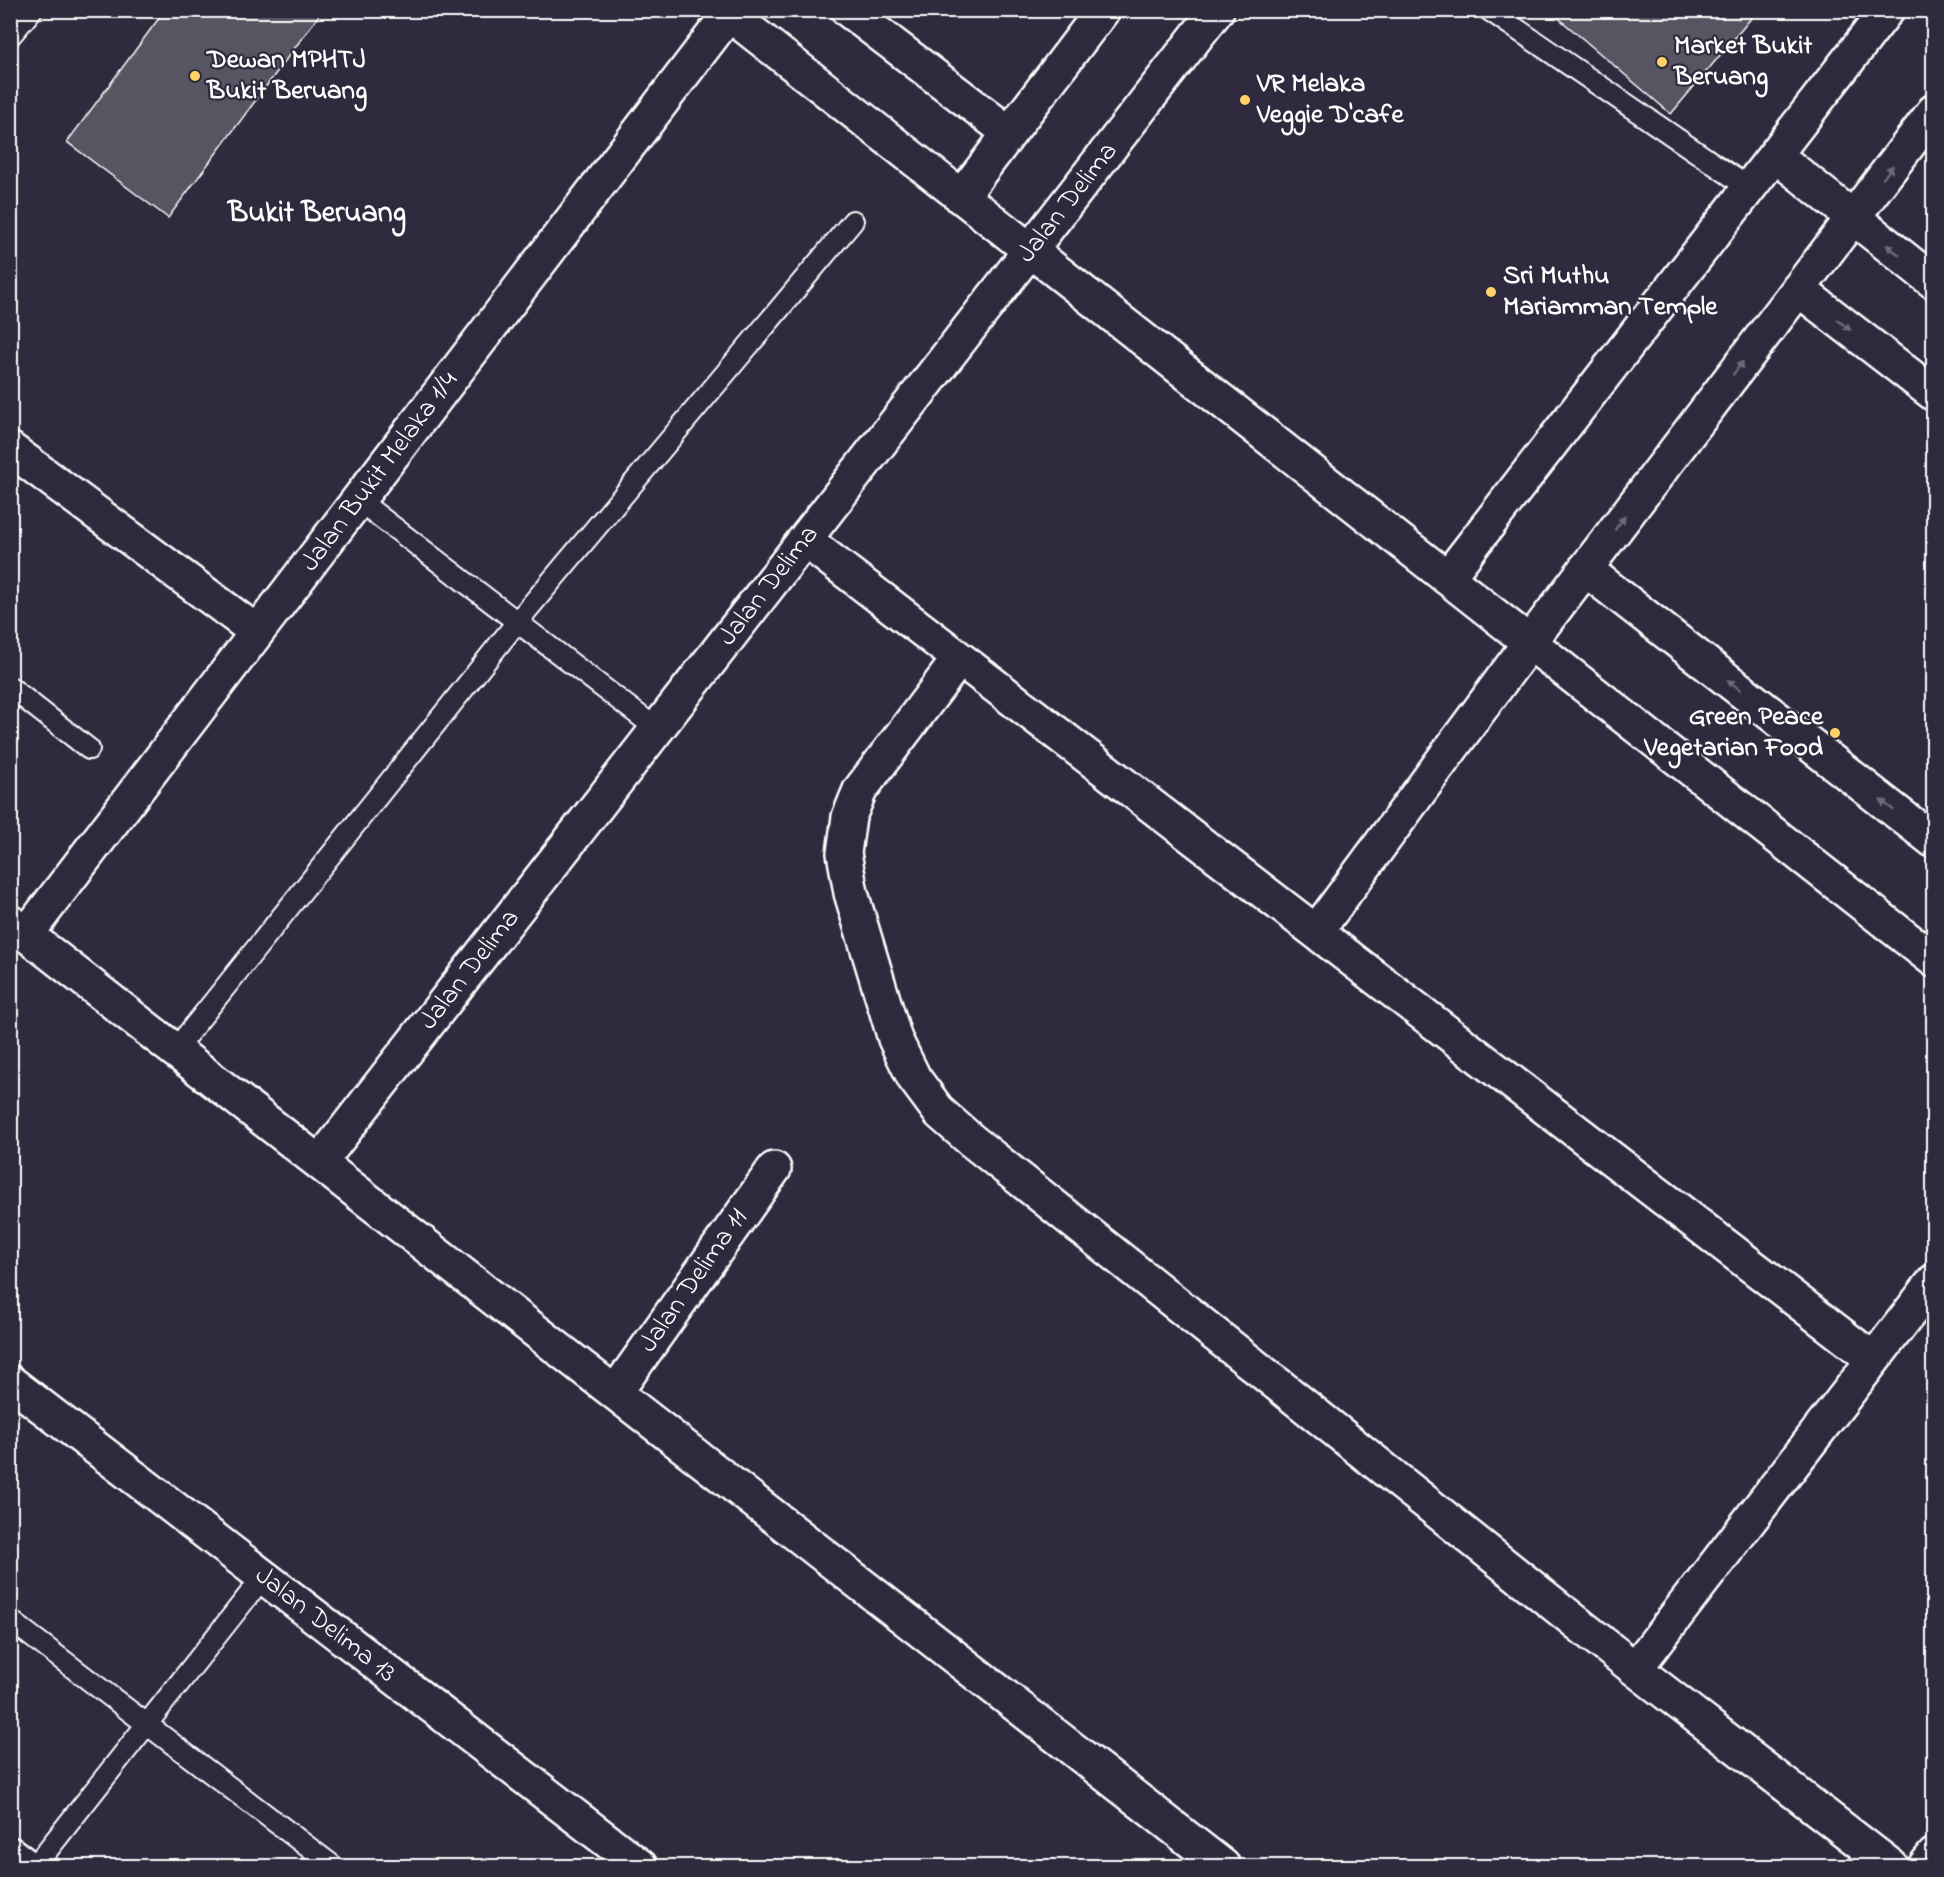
<svg xmlns="http://www.w3.org/2000/svg" width="1944" height="1877" font-family="'Indie Flower',sans-serif">
<style>
.building{fill:#595564;stroke:#fff;stroke-width:1.5}
.lines{fill:none;stroke-linecap:round;stroke-linejoin:round}
.service-casing{stroke:#fff;stroke-width:24}
.minor-casing{stroke:#fff;stroke-width:38}
.service{stroke:#2f2a3d;stroke-width:20}
.minor{stroke:#2f2a3d;stroke-width:33}
.oneway{fill:#6d6a77}
.poi-dot{fill:#ffd166;stroke:#2f2a3d;stroke-width:2}
.labels{text-anchor:middle;dominant-baseline:central;stroke-width:4.5;stroke-linejoin:round;paint-order:stroke}
.poi-label{font-size:27px;font-weight:bold;fill:#fff;stroke:#2f2a3d;text-anchor:start}
.street-label{font-size:27px;fill:#fff;stroke:#2f2a3d}
.quarter-label{font-size:30px;font-weight:bold;fill:#fff;stroke:#2f2a3d}
</style>
<rect width="100%" height="100%" fill="#2f2a3d"/>
<filter id="ink" filterUnits="userSpaceOnUse"><feTurbulence type="fractalNoise" baseFrequency=".0167" numOctaves="2"/><feDisplacementMap in="SourceGraphic" scale="12" xChannelSelector="R" yChannelSelector="G"/><feConvolveMatrix kernelMatrix="1 2 1 2 8 2 1 2 1" color-interpolation-filters="sRGB"/></filter>
<g filter="url(#ink)">
<path class="building" d="M 165,10 L 323,10 L 168,218 L 67,142 Z
M 1549,10 L 1758,10 L 1671,114 Z"/>
<g class="lines">
<defs>
<path id="service" d="M 1489,10 L 1749,188
M 10,36 L 32,10
M 358,500 L 657,729
M 10,687 L 89,749
M 175,1050 L 517,622 L 853,221
M 10,1620 L 333,1866
M 35,1866 L 263,1577"/>
<path id="minor" d="M 724,10 L 1934,960
M 848,10 L 1008,132
M 1775,155 L 1934,282
M 961,197 L 1103,10
M 1798,289 L 1934,394
M 10,449 L 257,632
M 805,540 L 1873,1359
M 1585,569 L 1934,841
M 1447,578 L 1887,10
M 959,659 L 860,790 L 849,817 L 844,853 L 851,893 L 895,1039 L 914,1078 L 940,1113 L 971,1140 L 1635,1669 L 1891,1866
M 10,922 L 1223,1866
M 1316,932 L 1529,643 L 1934,111
M 26,935 L 729,14
M 320,1162 L 1217,10
M 10,1382 L 640,1866
M 615,1393 L 774,1169
M 1635,1669 L 1934,1281
M 10,1854 L 26,1866
M 1925,1866 L 1934,1855"/>
</defs>
<use href="#service" class="service-casing"/>
<use href="#minor" class="minor-casing"/>
<use href="#service" class="service"/>
<use href="#minor" class="minor"/>
</g>
<defs><path id="oneway-solid" d="M-6-.8H1V-3.2L6.5 0L1 3.2V.8H-6Z" transform="scale(1.5)"/></defs>
<g class="oneway">
<use href="#oneway-solid" transform="translate(1888 172) rotate(-53)"/>
<use href="#oneway-solid" transform="translate(1893 250) rotate(-142)"/>
<use href="#oneway-solid" transform="translate(1844 325) rotate(38)"/>
<use href="#oneway-solid" transform="translate(1738 368) rotate(-53)"/>
<use href="#oneway-solid" transform="translate(1620 523) rotate(-53)"/>
<use href="#oneway-solid" transform="translate(1734 685) rotate(-142)"/>
<use href="#oneway-solid" transform="translate(1887 805) rotate(-142)"/>
</g>
</g>
<g class="poi-dot">
<circle cx="1662" cy="62" r="6"/>
<circle cx="195" cy="76" r="6"/>
<circle cx="1245" cy="100" r="6"/>
<circle cx="1491" cy="292" r="6"/>
<circle cx="1835" cy="733" r="6"/>
</g>
<g class="labels">
<g class="poi-label">
<text x="1674" y="46">Market Bukit<tspan x="1674" dy="31">Beruang</tspan></text>
<text x="207" y="60">Dewan MPHTJ<tspan x="207" dy="31">Bukit Beruang</tspan></text>
<text x="1257" y="84">VR Melaka<tspan x="1257" dy="31">Veggie D'cafe</tspan></text>
<text x="1503" y="276">Sri Muthu<tspan x="1503" dy="31">Mariamman Temple</tspan></text>
<text x="1823" y="717" text-anchor="end">Green Peace<tspan x="1823" dy="31">Vegetarian Food</tspan></text>
</g>
<g class="street-label">
<text transform="translate(1068 203) rotate(-52)">Jalan Delima</text>
<text transform="translate(380 472) rotate(-53)">Jalan Bukit Melaka 1/4</text>
<text transform="translate(769 586) rotate(-52)">Jalan Delima</text>
<text transform="translate(470 970) rotate(-52)">Jalan Delima</text>
<text transform="translate(694 1281) rotate(-55)">Jalan Delima 11</text>
<text transform="translate(325 1625) rotate(38)">Jalan Delima 13</text>
</g>
<g class="quarter-label">
<text x="317" y="214">Bukit Beruang</text>
</g>
</g>
<rect width="1944" height="1877" fill="none" stroke="#2f2a3d" stroke-width="36"/>
<rect x="18" y="18" width="1908" height="1841" fill="none" stroke="#fff" stroke-width="2" filter="url(#ink)"/>
</svg>
